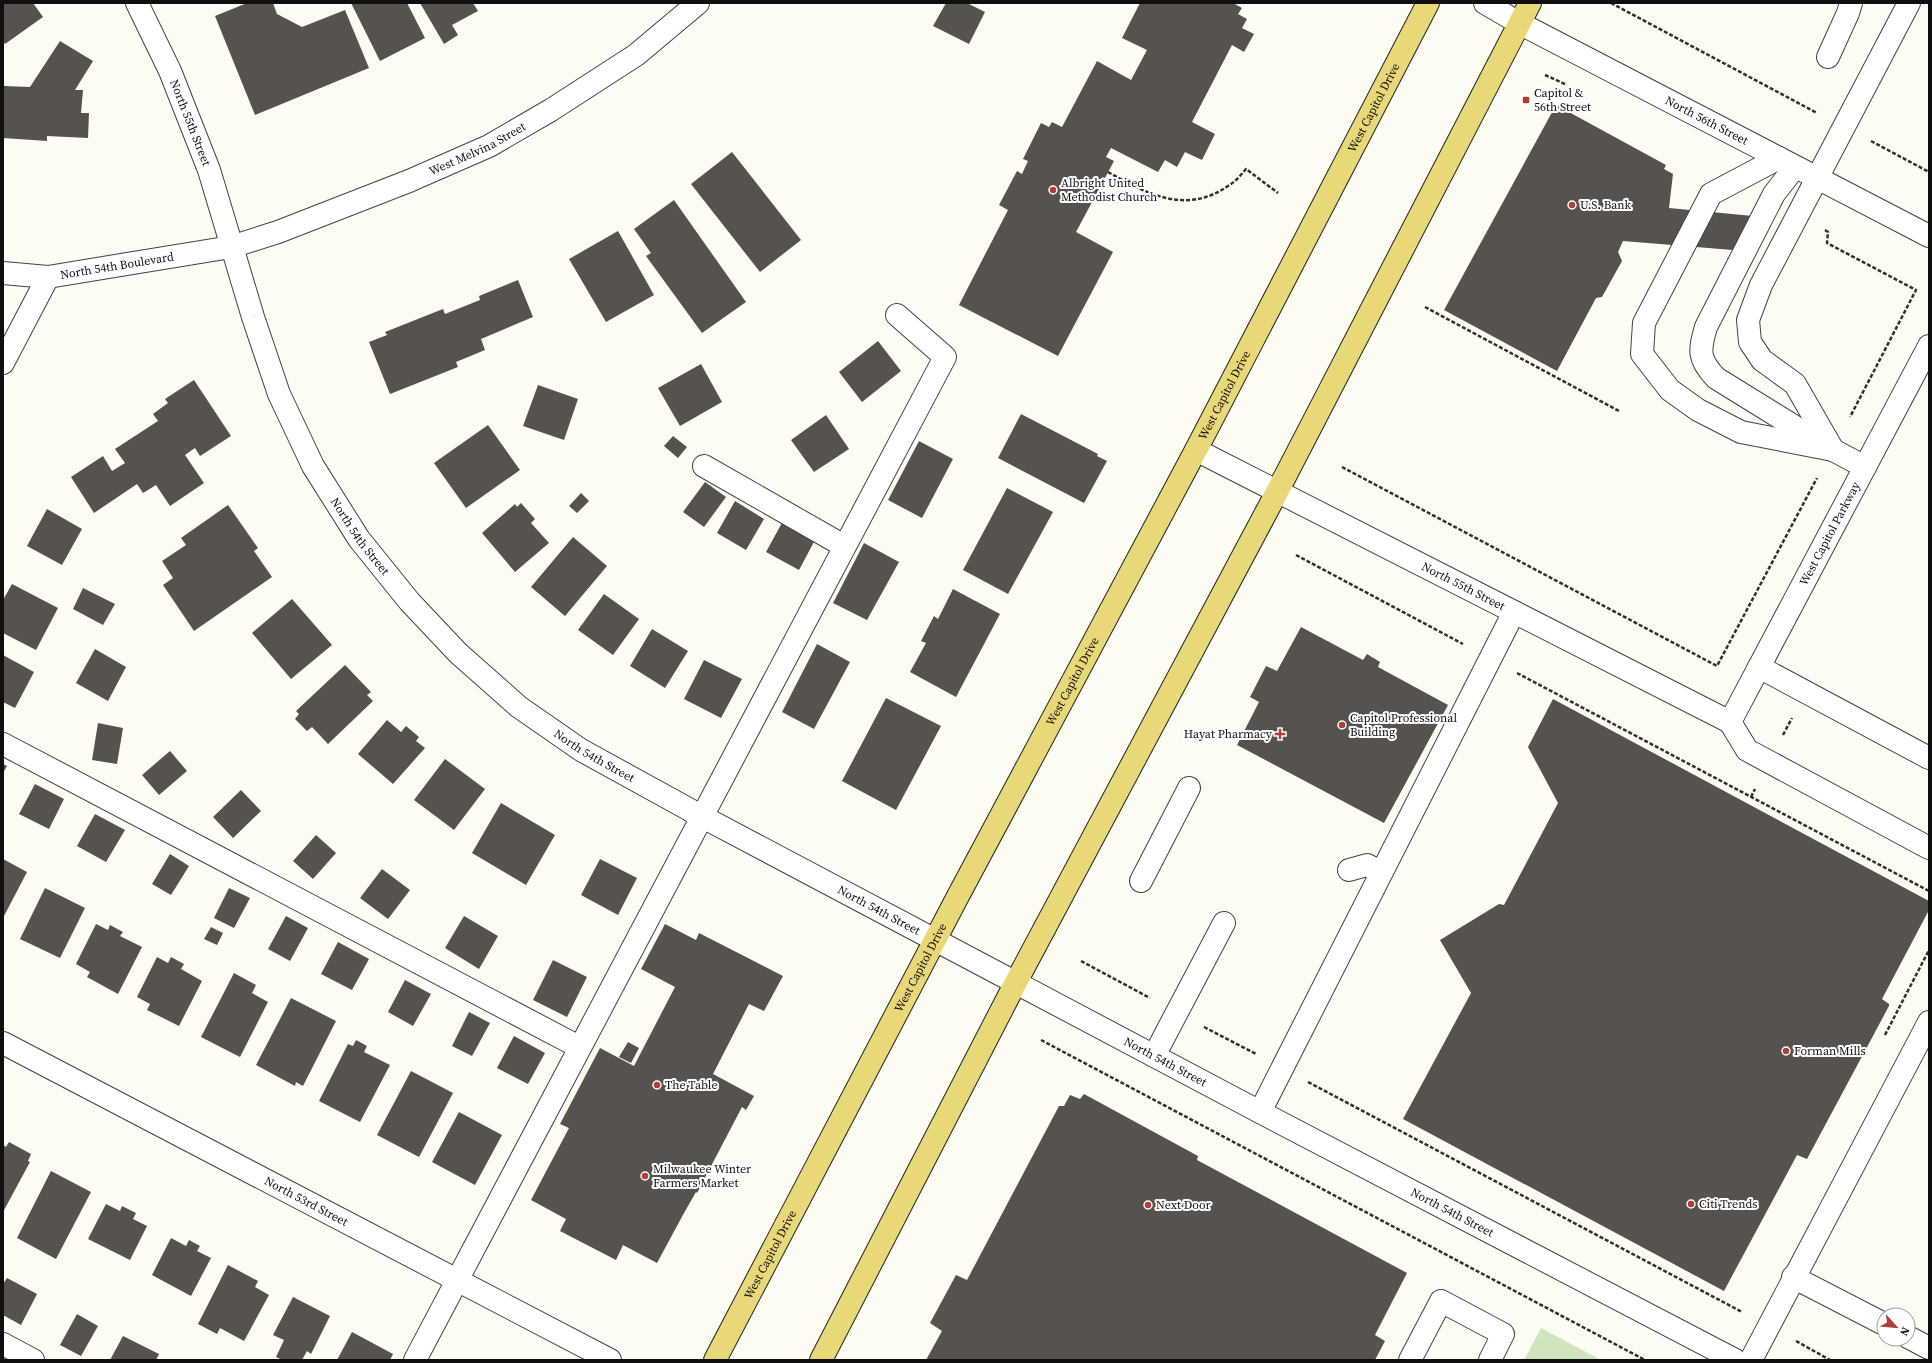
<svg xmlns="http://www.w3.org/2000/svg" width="1932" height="1363" font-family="'Source Serif 4',serif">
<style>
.green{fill:#cfe5bf}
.building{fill:#57524d}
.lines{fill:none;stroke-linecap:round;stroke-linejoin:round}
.minor-casing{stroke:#424242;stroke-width:24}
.major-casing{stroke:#202020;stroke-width:24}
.path{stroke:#313131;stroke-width:2.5;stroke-dasharray:4 2;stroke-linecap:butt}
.minor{stroke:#fff;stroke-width:22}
.major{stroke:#e9d878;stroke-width:22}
.poi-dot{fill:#b03d37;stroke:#fff;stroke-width:1.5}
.labels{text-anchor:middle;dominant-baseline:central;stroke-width:4;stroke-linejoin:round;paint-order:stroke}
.poi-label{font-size:12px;fill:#0f0f0f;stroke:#fff;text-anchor:start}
.street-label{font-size:12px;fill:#0f0f0f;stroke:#fff}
</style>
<rect width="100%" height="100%" fill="#fdfcf3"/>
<path class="green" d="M 1541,1328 L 1601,1360 L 1524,1360 Z"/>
<path class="building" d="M 3,3 L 33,3 L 43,17 L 5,44 L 3,41 Z
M 247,3 L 273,3 L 277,14 L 302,27 L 345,10 L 369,68 L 255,115 L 215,16 Z
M 351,3 L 407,3 L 425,38 L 380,61 Z
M 420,3 L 473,3 L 478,11 L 452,25 L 458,35 L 444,44 Z
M 946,3 L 967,3 L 985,12 L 969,44 L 933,26 Z
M 1140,3 L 1233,3 L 1242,8 L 1238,14 L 1247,19 L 1242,28 L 1254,34 L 1244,52 L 1232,45 L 1192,122 L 1215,134 L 1202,160 L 1185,152 L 1177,167 L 1165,160 L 1158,172 L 1111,148 L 1106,157 L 1114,161 L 1076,232 L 1113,252 L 1058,356 L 959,305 L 1008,210 L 999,205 L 1017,171 L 1022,174 L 1028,161 L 1023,159 L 1041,123 L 1049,127 L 1052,122 L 1062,127 L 1097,61 L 1131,80 L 1147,50 L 1122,38 Z
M 60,41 L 93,61 L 75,90 L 83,90 L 81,113 L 89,113 L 88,138 L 47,136 L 47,141 L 3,138 L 4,86 L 30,87 Z
M 1556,105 L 1666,165 L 1664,169 L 1673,174 L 1669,208 L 1774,218 L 1757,252 L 1623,241 L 1618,252 L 1622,261 L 1602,297 L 1596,298 L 1557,371 L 1444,310 Z
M 732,152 L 801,240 L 760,272 L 691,184 Z
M 674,200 L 746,302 L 702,333 L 646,256 L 651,253 L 634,229 Z
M 618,231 L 654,295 L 606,322 L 569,259 Z
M 518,280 L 533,317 L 481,339 L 485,350 L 456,362 L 458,367 L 390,394 L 369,342 L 387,335 L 385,332 L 443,309 L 445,314 L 480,300 L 479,296 Z
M 878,341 L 901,371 L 862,402 L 839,372 Z
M 701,364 L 722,402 L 680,426 L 658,388 Z
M 194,380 L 231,436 L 200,456 L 195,448 L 185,455 L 204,483 L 170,506 L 156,485 L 143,493 L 137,484 L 94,513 L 71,477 L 103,456 L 112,471 L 125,463 L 115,449 L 158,421 L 153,414 L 168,403 L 165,399 Z
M 538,385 L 578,399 L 564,440 L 523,426 Z
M 1021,414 L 1098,454 L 1097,456 L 1107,461 L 1084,503 L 998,458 Z
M 826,415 L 849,449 L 814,472 L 791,440 Z
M 488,425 L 520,470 L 466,508 L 434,463 Z
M 673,436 L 687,447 L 678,458 L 664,446 Z
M 919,441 L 953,459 L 922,518 L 888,500 Z
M 705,482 L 726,497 L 704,527 L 683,512 Z
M 1007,488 L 1053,512 L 1008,594 L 963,570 Z
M 581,493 L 589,501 L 577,513 L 569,506 Z
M 735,501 L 764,519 L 746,550 L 717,533 Z
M 521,503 L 535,519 L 531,523 L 549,543 L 515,572 L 482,533 L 515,504 L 517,507 Z
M 228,505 L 258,548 L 254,551 L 272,577 L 194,631 L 163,585 L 173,578 L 162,561 L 186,545 L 181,538 Z
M 47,509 L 82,529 L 62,565 L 27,546 Z
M 783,521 L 815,540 L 799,570 L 766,552 Z
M 573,537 L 607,566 L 565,616 L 531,587 Z
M 864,543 L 899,562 L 867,620 L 833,603 Z
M 12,584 L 58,608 L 36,650 L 3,633 L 3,600 Z
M 83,588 L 115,604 L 103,625 L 73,609 Z
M 953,589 L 1000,614 L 956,697 L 910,672 L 926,643 L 921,641 L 934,616 L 938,619 Z
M 604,594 L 639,619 L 613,655 L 578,630 Z
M 292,599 L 332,645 L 291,679 L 252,633 Z
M 1301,627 L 1363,660 L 1367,654 L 1380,662 L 1378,667 L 1448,705 L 1384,823 L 1237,745 L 1259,702 L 1250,697 L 1266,666 L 1277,671 Z
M 652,629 L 688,651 L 665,688 L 630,666 Z
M 817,644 L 850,662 L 814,729 L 782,712 Z
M 95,649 L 126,667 L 108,701 L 76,683 Z
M 3,655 L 34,672 L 15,708 L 3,702 Z
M 704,660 L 742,679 L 721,718 L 684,699 Z
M 345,665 L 371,692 L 367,695 L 373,701 L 328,744 L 312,727 L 307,731 L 295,719 L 299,714 L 296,711 Z
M 886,698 L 941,726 L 896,810 L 842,781 Z
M 1553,699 L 1929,901 L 1929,910 L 1882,999 L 1889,1004 L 1889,1006 L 1807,1159 L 1797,1155 L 1724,1291 L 1403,1119 L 1471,993 L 1440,940 L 1499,904 L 1504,905 L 1558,803 L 1528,747 Z
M 387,720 L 401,732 L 406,726 L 419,737 L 416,741 L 425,748 L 393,784 L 358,754 Z
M 98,723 L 123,728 L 117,764 L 92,760 Z
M 170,751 L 187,771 L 159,795 L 142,775 Z
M 445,759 L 485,789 L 454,830 L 414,800 Z
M 3,764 L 7,766 L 3,773 Z
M 35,784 L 64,799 L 49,829 L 19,814 Z
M 241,790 L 261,811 L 233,838 L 213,817 Z
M 501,803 L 555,835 L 526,885 L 472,853 Z
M 95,814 L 125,830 L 106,862 L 77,846 Z
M 316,835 L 336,853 L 313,879 L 293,861 Z
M 170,854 L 189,866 L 171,895 L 152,884 Z
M 3,859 L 27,872 L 3,918 Z
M 600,859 L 637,878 L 618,915 L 581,895 Z
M 382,869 L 410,890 L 388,919 L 360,898 Z
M 45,888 L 85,908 L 60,958 L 20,939 Z
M 229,888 L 250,898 L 234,928 L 214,918 Z
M 286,916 L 308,928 L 290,961 L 268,949 Z
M 464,916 L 498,936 L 479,969 L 445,948 Z
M 96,924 L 108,930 L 110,925 L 123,932 L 120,936 L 142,947 L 118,994 L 87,977 L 90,972 L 76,964 Z
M 665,924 L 696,940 L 699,933 L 783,976 L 764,1011 L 749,1004 L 713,1074 L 754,1096 L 746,1110 L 742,1107 L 697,1193 L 696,1192 L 684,1213 L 657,1263 L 623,1245 L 616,1260 L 560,1231 L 566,1219 L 531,1200 L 569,1128 L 560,1124 L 600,1048 L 634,1066 L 675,987 L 641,969 Z
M 211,927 L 223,933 L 217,945 L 204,939 Z
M 338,942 L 369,959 L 352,990 L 321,974 Z
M 157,957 L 168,963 L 171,957 L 184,964 L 181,969 L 202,981 L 179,1026 L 147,1010 L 150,1004 L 137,997 Z
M 553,960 L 587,977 L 567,1017 L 533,1000 Z
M 234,973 L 256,985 L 252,993 L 268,1002 L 240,1057 L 201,1037 Z
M 405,980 L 431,994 L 413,1026 L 388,1012 Z
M 291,998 L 336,1021 L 303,1086 L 296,1082 L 295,1086 L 256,1065 Z
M 469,1012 L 490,1023 L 472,1056 L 452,1046 Z
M 514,1036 L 545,1053 L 528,1084 L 497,1068 Z
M 356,1040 L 367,1046 L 364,1052 L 390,1065 L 360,1122 L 319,1101 L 348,1044 L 353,1046 Z
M 628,1042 L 639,1048 L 631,1063 L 619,1057 Z
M 411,1071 L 453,1093 L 419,1157 L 377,1135 Z
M 1084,1094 L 1198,1156 L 1197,1160 L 1407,1273 L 1375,1335 L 1385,1341 L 1375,1360 L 926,1360 L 942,1331 L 930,1323 L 956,1275 L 967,1280 L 1059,1106 L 1064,1106 L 1070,1095 L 1080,1099 Z
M 459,1112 L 502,1135 L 475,1185 L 432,1162 Z
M 9,1142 L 31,1154 L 28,1161 L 30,1162 L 3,1212 L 3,1145 L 6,1147 Z
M 51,1171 L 91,1192 L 56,1259 L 17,1238 Z
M 106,1204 L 120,1211 L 122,1206 L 136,1213 L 133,1219 L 147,1226 L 130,1260 L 88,1239 Z
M 171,1238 L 186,1246 L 189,1240 L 200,1246 L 197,1251 L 211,1258 L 191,1296 L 152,1275 Z
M 228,1265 L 258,1281 L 255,1287 L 269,1295 L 244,1341 L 220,1328 L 217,1334 L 198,1324 Z
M 7,1278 L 37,1294 L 21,1325 L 3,1315 L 3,1284 Z
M 293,1297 L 330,1316 L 311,1354 L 307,1351 L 302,1360 L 282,1360 L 276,1357 L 284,1340 L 273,1335 Z
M 77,1314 L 98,1326 L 81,1356 L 60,1345 Z
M 352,1332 L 393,1354 L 390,1360 L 337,1360 Z
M 123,1336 L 159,1354 L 156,1360 L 110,1360 Z"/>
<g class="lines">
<defs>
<g id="minor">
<path id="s1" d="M 137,3 L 170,71 L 209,170 L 253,317 L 279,394 L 313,466 L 359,539 L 409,601 L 458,653 L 519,707 L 581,750 L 701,816 L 1260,1112 L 1735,1360"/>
<path id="s2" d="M 1485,3 L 1519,23 L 1929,236"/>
<path d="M 1828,57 L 1848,13 L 1851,3"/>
<path d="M 1779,158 L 1711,194 L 1644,323 L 1642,354 L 1670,390 L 1698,410 L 1741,432 L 1833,450 L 1865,467"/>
<path d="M 1795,167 L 1774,194 L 1706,327 C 1699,351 1698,359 1716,378 L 1821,443"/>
<path id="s3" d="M 3,273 L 48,277 L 231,247 L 278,232 L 409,181 L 489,146 L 551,110 L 636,55 L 698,3"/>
<path d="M 3,363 L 48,277"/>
<path id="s4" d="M 1196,450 L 1730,722"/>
<path d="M 1833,450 L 1795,384 L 1762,360 L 1750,342 L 1748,320 L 1761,285 L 1909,3"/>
<path d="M 704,466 L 844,546"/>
<path d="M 1759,667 L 1929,758"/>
<path id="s5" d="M 1730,722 L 1929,346"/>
<path d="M 1730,722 L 1747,750 L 1929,848"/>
<path d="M 3,744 L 579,1047"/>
<path d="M 1349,870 L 1367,865 L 1381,872"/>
<path d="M 1141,881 L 1189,788"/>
<path id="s6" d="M 3,1043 L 610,1360"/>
<path d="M 1154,1056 L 1224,923"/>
<path d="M 1260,1112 L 1514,612"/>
<path d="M 1793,1277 L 1884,1324"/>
<path d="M 1908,1337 L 1929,1348"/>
<path d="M 3,1344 L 33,1360"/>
<path d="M 415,1360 L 945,357 L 897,315"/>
<path d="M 1410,1360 L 1441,1301 L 1503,1334 L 1490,1360"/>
<path d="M 1751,1360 L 1929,1022"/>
</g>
<g id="major">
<path id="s7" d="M 715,1360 L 957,898 L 1196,450 L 1428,3"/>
<path d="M 821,1360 L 1016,982 L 1277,492 L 1530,3"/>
</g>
</defs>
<use href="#minor" class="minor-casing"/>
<use href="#major" class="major-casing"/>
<path class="path" d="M 1611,3 L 1817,113
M 1545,75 L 1567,85
M 1871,141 L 1929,172
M 1108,172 C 1147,194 1186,215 1228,186 C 1235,182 1241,175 1246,169 L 1278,193
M 1825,230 L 1828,232 L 1827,243 L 1916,290 L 1850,417
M 1425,307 L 1619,411
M 1342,467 L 1717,666 L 1817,478
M 1296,555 L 1463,644
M 1517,673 L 1929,891
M 1783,735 L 1792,718
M 1751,797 L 1755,789
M 1081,961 L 1150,998
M 1204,1027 L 1256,1054
M 1885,1035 L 1929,950
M 1041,1040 L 1645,1360
M 1308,1082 L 1742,1312
M 1796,1341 L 1830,1360"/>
<use href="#minor" class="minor"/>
<use href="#major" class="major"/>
</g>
<g class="poi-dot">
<rect x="1522" y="96" width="8" height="8" rx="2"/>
<circle cx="1053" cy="190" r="4"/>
<circle cx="1572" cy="205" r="4"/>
<circle cx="1342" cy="725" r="4"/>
<path d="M1278 728h4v4h4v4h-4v4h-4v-4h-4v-4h4z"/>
<circle cx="1786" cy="1051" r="4"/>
<circle cx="657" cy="1085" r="4"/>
<circle cx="645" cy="1176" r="4"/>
<circle cx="1691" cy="1204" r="4"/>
<circle cx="1148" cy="1205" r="4"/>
</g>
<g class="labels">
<g class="poi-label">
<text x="1534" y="93">Capitol &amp;<tspan x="1534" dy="14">56th Street</tspan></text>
<text x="1061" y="183">Albright United<tspan x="1061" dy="14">Methodist Church</tspan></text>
<text x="1580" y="205">U.S. Bank</text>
<text x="1350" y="718">Capitol Professional<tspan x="1350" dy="14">Building</tspan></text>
<text x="1272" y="734" text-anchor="end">Hayat Pharmacy</text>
<text x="1794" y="1051">Forman Mills</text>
<text x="665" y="1085">The Table</text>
<text x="653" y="1169">Milwaukee Winter<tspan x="653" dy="14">Farmers Market</tspan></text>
<text x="1699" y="1204">Citi Trends</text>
<text x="1156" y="1205">Next Door</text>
</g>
<g class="street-label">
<text stroke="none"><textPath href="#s7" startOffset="1415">West Capitol Drive</textPath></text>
<text stroke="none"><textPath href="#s2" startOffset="251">North 56th Street</textPath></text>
<text stroke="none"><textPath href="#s1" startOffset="131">North 55th Street</textPath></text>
<text stroke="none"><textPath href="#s3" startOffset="496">West Melvina Street</textPath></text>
<text stroke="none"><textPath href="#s3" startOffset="115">North 54th Boulevard</textPath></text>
<text stroke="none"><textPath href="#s7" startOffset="1091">West Capitol Drive</textPath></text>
<text stroke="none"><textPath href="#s5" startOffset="213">West Capitol Parkway</textPath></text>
<text stroke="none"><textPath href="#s1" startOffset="581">North 54th Street</textPath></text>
<text stroke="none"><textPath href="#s4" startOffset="300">North 55th Street</textPath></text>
<text stroke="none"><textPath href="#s7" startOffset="767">West Capitol Drive</textPath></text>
<text stroke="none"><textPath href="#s1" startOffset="905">North 54th Street</textPath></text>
<text stroke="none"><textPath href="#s1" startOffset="1229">North 54th Street</textPath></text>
<text stroke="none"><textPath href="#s7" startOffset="443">West Capitol Drive</textPath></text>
<text stroke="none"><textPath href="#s1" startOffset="1553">North 54th Street</textPath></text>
<text stroke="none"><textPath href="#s6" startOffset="342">North 53rd Street</textPath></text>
<text stroke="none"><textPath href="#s1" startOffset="1877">North 54th Street</textPath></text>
<text stroke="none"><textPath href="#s7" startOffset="119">West Capitol Drive</textPath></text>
</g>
</g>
<rect width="1932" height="1363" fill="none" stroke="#0f0f0f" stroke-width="8"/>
<g transform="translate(1896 1327) rotate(117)"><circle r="19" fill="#ffffff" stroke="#9f9f9f"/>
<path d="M0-3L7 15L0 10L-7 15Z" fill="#b03d37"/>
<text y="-6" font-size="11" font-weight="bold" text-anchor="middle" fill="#0f0f0f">N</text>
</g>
</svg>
